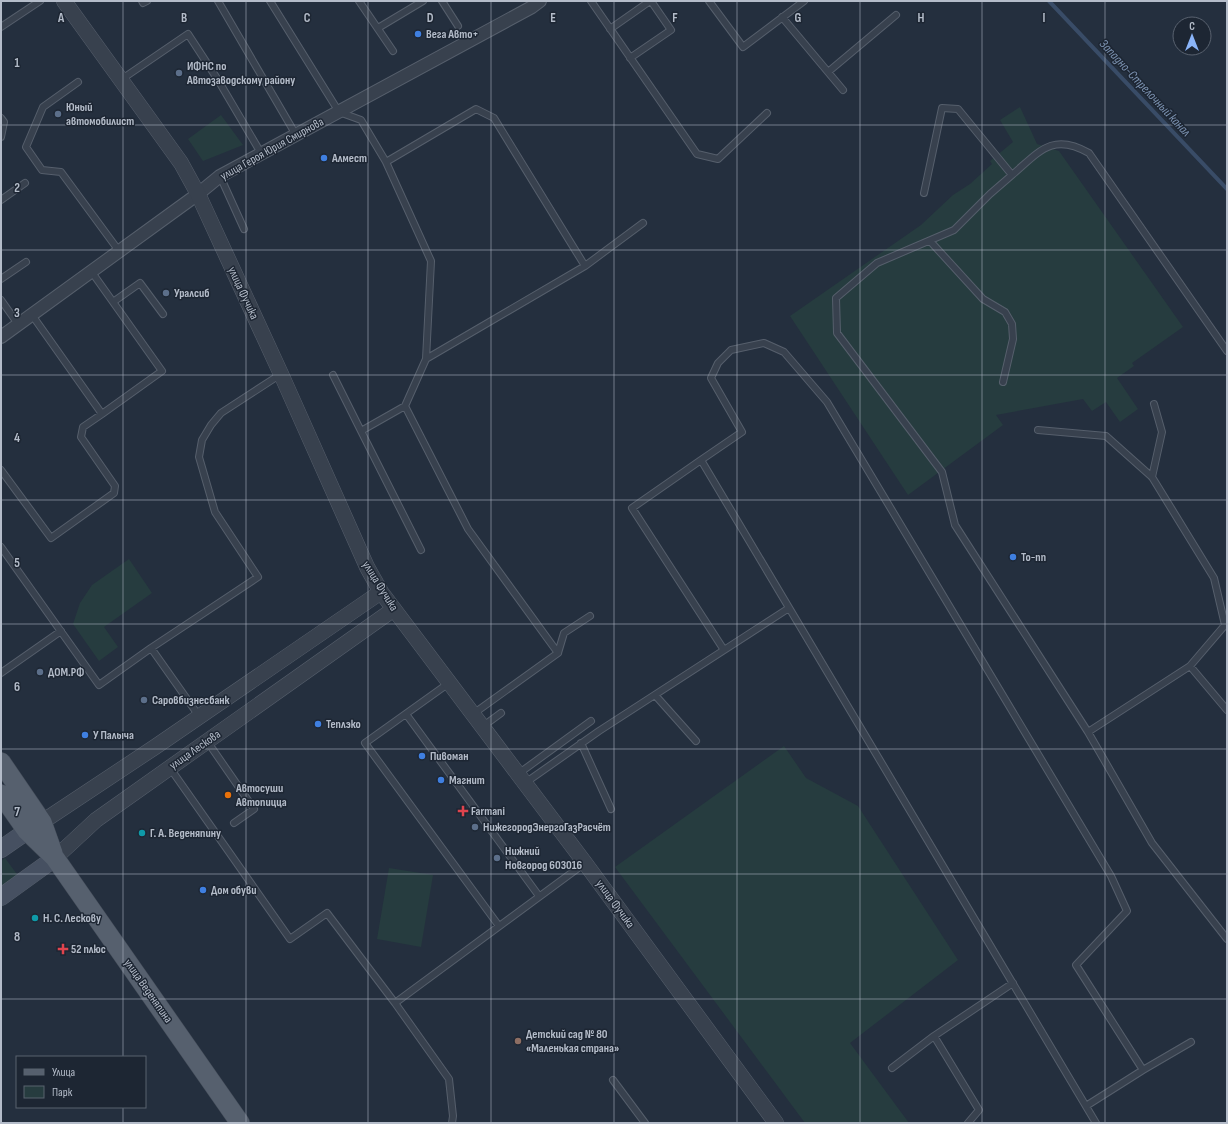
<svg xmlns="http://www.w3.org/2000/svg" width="1228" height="1124" font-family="'Sofia Sans Condensed',sans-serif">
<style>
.green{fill:#263c3f}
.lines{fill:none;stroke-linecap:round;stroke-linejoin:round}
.stream{stroke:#394c67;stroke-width:4}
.service-casing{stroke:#565f6c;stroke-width:8}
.minor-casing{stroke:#565f6c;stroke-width:14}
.tertiary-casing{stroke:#565f6c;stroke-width:16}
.secondary-casing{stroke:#565f6c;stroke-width:18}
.primary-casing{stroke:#414a57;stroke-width:20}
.service{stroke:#38414e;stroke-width:6}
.minor{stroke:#38414e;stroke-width:12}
.tertiary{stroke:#38414e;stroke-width:15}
.secondary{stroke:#465061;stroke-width:17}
.primary{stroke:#56606e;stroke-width:19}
.grid{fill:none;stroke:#b4bcc9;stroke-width:1;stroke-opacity:0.55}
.shop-dot{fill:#3f7fe0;stroke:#1d2633;stroke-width:1.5}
.service-dot{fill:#5c6f8a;stroke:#1d2633;stroke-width:1.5}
.food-dot{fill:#e8710a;stroke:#1d2633;stroke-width:1.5}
.health-dot{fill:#e0444e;stroke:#1d2633;stroke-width:1.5}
.culture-dot{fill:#0f9aa8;stroke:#1d2633;stroke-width:1.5}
.education-dot{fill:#8d6e63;stroke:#1d2633;stroke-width:1.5}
.labels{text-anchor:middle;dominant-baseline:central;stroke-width:3;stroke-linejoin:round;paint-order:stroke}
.poi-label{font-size:12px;font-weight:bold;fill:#b4bcc9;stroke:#1d2633;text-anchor:start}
.street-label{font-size:12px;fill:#b4bcc9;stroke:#1d2633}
.water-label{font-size:13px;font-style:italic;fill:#7c92b1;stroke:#1d2633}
.grid-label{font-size:13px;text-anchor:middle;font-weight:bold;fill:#b4bcc9;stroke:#1d2633;stroke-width:3;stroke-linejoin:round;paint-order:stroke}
</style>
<rect width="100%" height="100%" fill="#242f3e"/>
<path class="green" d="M 1020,107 L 1037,144 L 1059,151 L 1183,327 L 1132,363 L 1134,366 L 1117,378 L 1138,409 L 1120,422 L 1106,402 L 1092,411 L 1083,399 L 996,415 L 1003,425 L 908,495 L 790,316 L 921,225 L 953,195 L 970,184 L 992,164 L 990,161 L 1013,142 L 1000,120 Z
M 221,115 L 243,145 L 203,161 L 188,139 Z
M 129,559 L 152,593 L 104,627 L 118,647 L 99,661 L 73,624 L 80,603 L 92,585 Z
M 784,746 L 806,778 L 858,806 L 958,960 L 850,1043 L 909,1123 L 805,1123 L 615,867 Z
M 5,858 L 19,877 L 1,890 L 1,861 Z
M 389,868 L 433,875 L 421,947 L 377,939 Z"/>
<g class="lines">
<path class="stream" d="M 1049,1 L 1227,189"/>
<defs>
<path id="service" d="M 142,1 L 143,3 L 147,1
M 218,1 L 296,135
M 270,1 L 339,112 L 361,120 L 386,162 L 431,261 L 426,359 L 405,406 L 468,529 L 558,653
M 359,1 L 393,51
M 442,1 L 458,26
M 591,1 L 697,154 L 718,159 L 767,113
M 709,1 L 743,47 L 804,1
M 782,17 L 843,90
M 1,27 L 40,1
M 378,28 L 423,1
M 610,29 L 650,1
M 630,58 L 671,30 L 651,1
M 828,72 L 896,15
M 122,79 L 188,34 L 218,80 L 261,153
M 78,82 L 43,107 L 26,147 L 42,170 L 61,172 L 119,251
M 1,118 L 4,122 L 1,137
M 386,162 L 476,109 L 494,118 L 585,266 L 643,223
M 1012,175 C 1039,152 1052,132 1089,153 L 1227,351
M 220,176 L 244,229
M 924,193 L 942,108 L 958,109 L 1012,175 L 990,194 L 954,230 L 877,263 L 836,298 L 837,333 L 942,472 L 955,525 L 1088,732 L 1152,843 L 1227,939
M 1,200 L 25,183
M 930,241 L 983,299 L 1005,312 L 1012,324 L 1013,339 L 1003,382
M 1,279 L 26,262
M 1,300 L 18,324
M 113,302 L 140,283 L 163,314
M 32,315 L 102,414 L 162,371 L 91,271
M 426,359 L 585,266
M 333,375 L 361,431
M 405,406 L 361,431 L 421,550
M 1038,430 L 1106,436 L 1152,477 L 1214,578 L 1225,625 L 1190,666 L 1088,732
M 701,460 L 632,508 L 724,650
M 1,470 L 51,538 L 114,493 L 115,486 L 81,437 L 83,427 L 102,414
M 1152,477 L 1162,432 L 1154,404
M 1,547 L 99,685 L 151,648 L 199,716
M 151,648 L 258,577 L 215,512 L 199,457 L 202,440 L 211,425 L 221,413 L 281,374
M 1190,666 L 1227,710
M 1,673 L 61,631
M 449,683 L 365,743 L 499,926
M 655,695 L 696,741
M 406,714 L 539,896
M 473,714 L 558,653 L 564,633 L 590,616
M 482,727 L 501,713
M 207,741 L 254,809 L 234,823
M 581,743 L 611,809
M 170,768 L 290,939 L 327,913 L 395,1003 L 449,1079 L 453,1116 L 452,1123
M 518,774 L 591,721
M 525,783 L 599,731 L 789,608
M 395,1003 L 585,863
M 934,1036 L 979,1110 L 968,1123
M 892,1068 L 934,1036 L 1013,983
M 1143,1070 L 1191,1042
M 613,1080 L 645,1123
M 1086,1106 L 1143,1070 L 1076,965 L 1127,911 L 1111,876 L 827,402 L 784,352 L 764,343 L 731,350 L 718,363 L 711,378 L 742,432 L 701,460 L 1096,1123"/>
<path id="minor" d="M 1,337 L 198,194 L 220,176 L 532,7 L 540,1"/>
<path id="tertiary" d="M 64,1 L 181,163 L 198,194 L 281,374 L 367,567 L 381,592 L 585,863 L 776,1123
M 42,822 L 155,747 L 381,592
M 55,858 L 96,820 L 394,609"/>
<path id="secondary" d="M 1,849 L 27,831
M 1,897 L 55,858"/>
<path id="primary" d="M 1,762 L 42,822 L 53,853
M 1,794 L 27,831 L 55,858 L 240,1123"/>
</defs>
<use href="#service" class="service-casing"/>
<use href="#minor" class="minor-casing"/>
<use href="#tertiary" class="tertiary-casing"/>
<use href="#secondary" class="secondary-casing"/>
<use href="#primary" class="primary-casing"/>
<use href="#service" class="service"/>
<use href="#minor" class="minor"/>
<use href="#tertiary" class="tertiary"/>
<use href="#secondary" class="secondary"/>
<use href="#primary" class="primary"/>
</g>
<path class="grid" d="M 123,1 L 123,1057M 246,1 L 246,1123M 368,1 L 368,1123M 491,1 L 491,1123M 614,1 L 614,1123M 737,1 L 737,1123M 860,1 L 860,1123M 982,1 L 982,1123M 1105,1 L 1105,1123M 1,125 L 1227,125M 1,250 L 1227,250M 1,375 L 1227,375M 1,500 L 1227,500M 1,624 L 1227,624M 1,749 L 1227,749M 1,874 L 1227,874M 1,999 L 1227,999M 123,1107 L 123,1123"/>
<g class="shop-dot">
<circle cx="418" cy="34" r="4"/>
<circle cx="324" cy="158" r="4"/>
<circle cx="1013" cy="557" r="4"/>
<circle cx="318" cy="724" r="4"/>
<circle cx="85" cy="735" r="4"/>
<circle cx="422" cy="756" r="4"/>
<circle cx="441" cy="780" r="4"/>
<circle cx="203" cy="890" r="4"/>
</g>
<g class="service-dot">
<circle cx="179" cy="73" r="4"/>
<circle cx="58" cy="114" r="4"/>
<circle cx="166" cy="293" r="4"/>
<circle cx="40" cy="672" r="4"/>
<circle cx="144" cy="700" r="4"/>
<circle cx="475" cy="827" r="4"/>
<circle cx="497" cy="858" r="4"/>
</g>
<circle class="food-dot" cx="228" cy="795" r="4"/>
<g class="health-dot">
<path d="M461 805h4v4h4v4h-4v4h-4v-4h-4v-4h4z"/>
<path d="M61 943h4v4h4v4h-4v4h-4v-4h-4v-4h4z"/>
</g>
<g class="culture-dot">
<circle cx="142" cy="833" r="4"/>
<circle cx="35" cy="918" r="4"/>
</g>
<circle class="education-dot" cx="518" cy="1041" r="4"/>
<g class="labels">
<g class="poi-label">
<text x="426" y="34">Вега Авто+</text>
<text x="187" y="66">ИФНС по<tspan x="187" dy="14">Автозаводскому району</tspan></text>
<text x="66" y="107">Юный<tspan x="66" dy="14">автомобилист</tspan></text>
<text x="332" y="158">Алмест</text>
<text x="174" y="293">Уралсиб</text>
<text x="1021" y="557">To-nn</text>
<text x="48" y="672">ДОМ.РФ</text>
<text x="152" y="700">Саровбизнесбанк</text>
<text x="326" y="724">Теплэко</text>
<text x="93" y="735">У Палыча</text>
<text x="430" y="756">Пивоман</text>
<text x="449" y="780">Магнит</text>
<text x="236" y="788">Автосуши<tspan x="236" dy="14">Автопицца</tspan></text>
<text x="471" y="811">Farmani</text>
<text x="483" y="827">НижегородЭнергоГазРасчёт</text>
<text x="150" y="833">Г. А. Веденяпину</text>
<text x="505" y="851">Нижний<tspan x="505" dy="14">Новгород 603016</tspan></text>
<text x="211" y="890">Дом обуви</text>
<text x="43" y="918">Н. С. Лескову</text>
<text x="71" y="949">52 плюс</text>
<text x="526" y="1034">Детский сад № 80<tspan x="526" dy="14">«Маленькая страна»</tspan></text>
</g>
<g class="street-label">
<text transform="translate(272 149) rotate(-29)">улица Героя Юрия Смирнова</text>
<text transform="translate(243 293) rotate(65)">улица Фучика</text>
<text transform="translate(380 586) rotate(58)">улица Фучика</text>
<text transform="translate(195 750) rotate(-35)">улица Лескова</text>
<text transform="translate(615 904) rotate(54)">улица Фучика</text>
<text transform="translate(148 991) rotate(55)">улица Веденяпина</text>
</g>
<g class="water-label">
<text transform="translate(1145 88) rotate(47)">Западно-Стрелочный канал</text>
</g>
</g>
<g class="grid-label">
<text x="61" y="22">A</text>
<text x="184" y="22">B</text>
<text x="307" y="22">C</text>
<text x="430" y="22">D</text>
<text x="553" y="22">E</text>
<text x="675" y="22">F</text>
<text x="798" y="22">G</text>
<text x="921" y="22">H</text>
<text x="1044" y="22">I</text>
<text x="17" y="67">1</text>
<text x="17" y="192">2</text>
<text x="17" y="317">3</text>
<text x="17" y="442">4</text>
<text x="17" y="567">5</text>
<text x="17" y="691">6</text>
<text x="17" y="816">7</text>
<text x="17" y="941">8</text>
</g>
<rect width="1228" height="1124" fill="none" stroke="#b4bcc9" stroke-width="4"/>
<rect x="16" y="1056" width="130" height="52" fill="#1d2633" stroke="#59626f"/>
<rect x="24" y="1069" width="20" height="6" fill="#56606e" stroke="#59626f"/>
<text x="52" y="1076" font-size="12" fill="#b4bcc9">Улица</text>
<rect x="24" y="1086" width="20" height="12" fill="#263c3f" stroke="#59626f"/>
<text x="52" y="1096" font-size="12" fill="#b4bcc9">Парк</text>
<g transform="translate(1192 36)"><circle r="19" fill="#1d2633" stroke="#59626f"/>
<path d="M0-3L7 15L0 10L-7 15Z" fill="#8ab4f8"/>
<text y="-6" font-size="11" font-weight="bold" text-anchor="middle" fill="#b4bcc9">С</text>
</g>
</svg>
